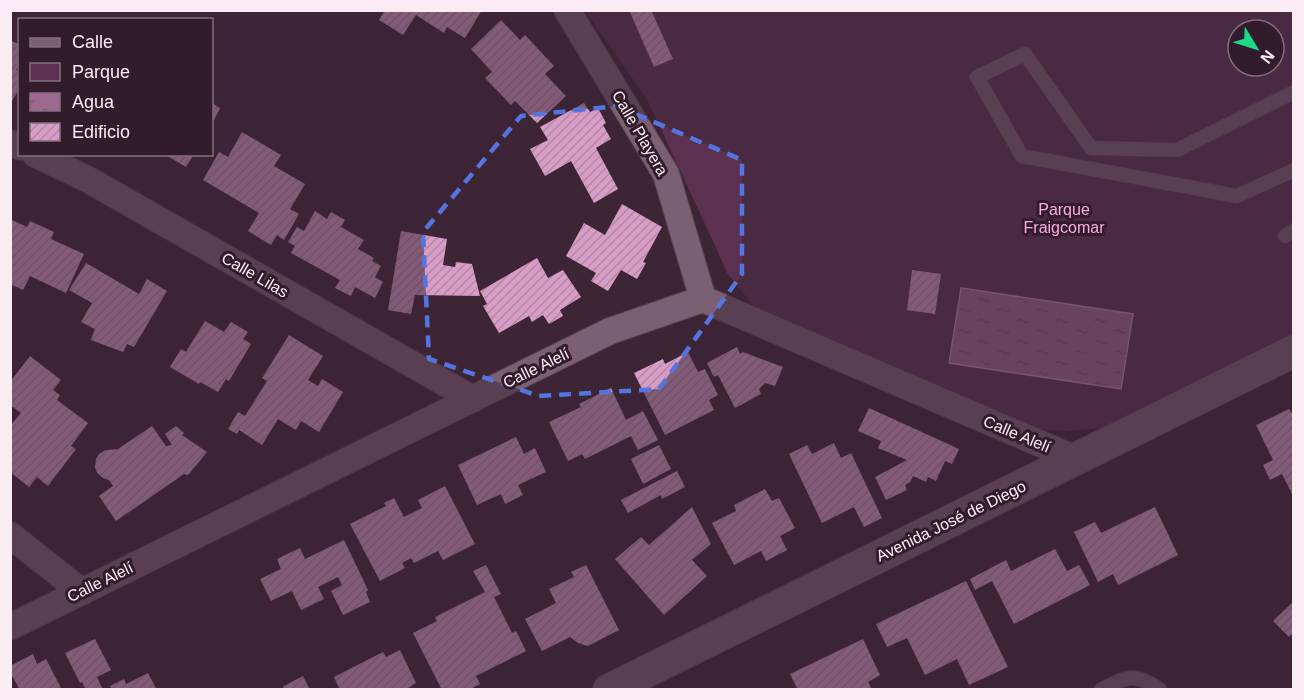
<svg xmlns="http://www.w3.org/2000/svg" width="1304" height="700" font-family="Arial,sans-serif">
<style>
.park{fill:#5b3050;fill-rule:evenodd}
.water{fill:url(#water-ripples);stroke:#bb8fae;stroke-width:1.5}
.building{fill:url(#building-hatch)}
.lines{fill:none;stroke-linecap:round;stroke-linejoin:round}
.service-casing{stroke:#574351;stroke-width:16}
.minor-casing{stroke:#574351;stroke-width:28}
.tertiary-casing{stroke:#574351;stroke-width:34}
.service{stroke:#7b6073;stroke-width:14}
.minor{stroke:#7b6073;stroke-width:26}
.tertiary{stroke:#7b6073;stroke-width:32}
.marked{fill:none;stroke:#5475df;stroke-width:4.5;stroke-dasharray:12 8;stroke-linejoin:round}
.labels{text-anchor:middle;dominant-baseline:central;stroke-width:6;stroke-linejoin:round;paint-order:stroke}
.street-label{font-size:16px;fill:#fbebf5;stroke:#321c2c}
.park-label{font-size:16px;fill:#faaae3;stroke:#321c2c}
</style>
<defs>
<pattern id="water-ripples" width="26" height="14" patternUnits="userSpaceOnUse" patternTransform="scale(1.5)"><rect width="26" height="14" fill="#9f688f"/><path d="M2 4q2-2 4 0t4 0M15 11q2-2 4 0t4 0" fill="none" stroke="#7d5a73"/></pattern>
<pattern id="building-hatch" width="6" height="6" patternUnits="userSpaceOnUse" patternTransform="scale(1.5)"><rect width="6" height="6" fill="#d79dc6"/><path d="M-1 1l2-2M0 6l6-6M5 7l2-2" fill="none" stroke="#b487a7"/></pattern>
</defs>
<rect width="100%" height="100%" fill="#3d2536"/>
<path class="park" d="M 585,11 L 1293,11 L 1293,335 L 1109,427 L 1071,431 L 1043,430 L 1011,421 L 757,310 L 727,273 L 717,250 L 647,99 ZM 1238,30 L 1274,30 L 1274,66 L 1238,66 Z"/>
<path class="water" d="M 961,288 L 1133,314 L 1121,389 L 949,363 Z"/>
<path class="building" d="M 385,10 L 482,10 L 465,38 L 447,27 L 444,33 L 416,15 L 403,35 L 379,20 Z
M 629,10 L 651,10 L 673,59 L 654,67 Z
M 501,20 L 520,40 L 525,35 L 554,66 L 545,74 L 566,96 L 537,123 L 515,101 L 511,105 L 485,78 L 492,72 L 471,49 Z
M 10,40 L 20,45 L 20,64 L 16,70 L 20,71 L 20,88 L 10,104 Z
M 212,103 L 220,108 L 212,124 Z
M 584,103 L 590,112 L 598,108 L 606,123 L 603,125 L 611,139 L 596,148 L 618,189 L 594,203 L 571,161 L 545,176 L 530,149 L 548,140 L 540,127 Z
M 242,132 L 281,155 L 274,166 L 305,184 L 290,209 L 299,214 L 284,240 L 277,235 L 271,245 L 248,231 L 259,213 L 203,180 L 219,152 L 228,157 Z
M 164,154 L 194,154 L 186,167 Z
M 622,204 L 662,227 L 643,262 L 646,263 L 637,279 L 621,270 L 608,291 L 591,281 L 596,273 L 566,256 L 584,223 L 605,235 Z
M 315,211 L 327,219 L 331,212 L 345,220 L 341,227 L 364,240 L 358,249 L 374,258 L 372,261 L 381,266 L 375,277 L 383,282 L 375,298 L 355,287 L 351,296 L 335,288 L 340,280 L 291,253 L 295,246 L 288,242 L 297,227 L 304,231 Z
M 10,219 L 27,227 L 30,221 L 54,232 L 51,239 L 84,254 L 66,293 L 30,276 L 23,290 L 10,284 Z
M 401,231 L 447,239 L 443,265 L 455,267 L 456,262 L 472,264 L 480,296 L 415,295 L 411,314 L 388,310 Z
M 537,258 L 548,278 L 563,270 L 581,297 L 560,310 L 563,316 L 549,324 L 543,315 L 532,322 L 529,316 L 499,333 L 483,306 L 487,304 L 480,291 Z
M 86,263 L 139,294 L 147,279 L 167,291 L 134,347 L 127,344 L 123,352 L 91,340 L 95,329 L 81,322 L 92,303 L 69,290 Z
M 912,270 L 941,274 L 935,314 L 907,310 Z
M 205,321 L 224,332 L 231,322 L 248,332 L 243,339 L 251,344 L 229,381 L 226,379 L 218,392 L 200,382 L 199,384 L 170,367 L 181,349 L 186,352 Z
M 289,335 L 323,356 L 308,380 L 318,386 L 322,379 L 343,392 L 319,432 L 301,421 L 296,430 L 278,419 L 262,445 L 239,430 L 237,434 L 228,429 L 238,412 L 245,416 L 267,381 L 262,378 Z
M 737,347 L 740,354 L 743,352 L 783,367 L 775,386 L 765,383 L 759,389 L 761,394 L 735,408 L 718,375 L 714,377 L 707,363 Z
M 688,352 L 698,372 L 705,369 L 718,395 L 709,400 L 714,410 L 665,435 L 634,373 L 663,359 L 665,364 Z
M 30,356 L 61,380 L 53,390 L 60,395 L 57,400 L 88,423 L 71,446 L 76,449 L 48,486 L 37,477 L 29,487 L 10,472 L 10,426 L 21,413 L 10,405 L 10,382 Z
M 611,388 L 626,420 L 643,411 L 658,440 L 638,450 L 631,436 L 585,459 L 582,454 L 568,461 L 549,422 L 581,407 L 579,404 Z
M 869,408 L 959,449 L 952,464 L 945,461 L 936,481 L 928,477 L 926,482 L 913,476 L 910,482 L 905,485 L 907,490 L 886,500 L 875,477 L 907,460 L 878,448 L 881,441 L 858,431 Z
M 1289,409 L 1294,416 L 1294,498 L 1282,474 L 1270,480 L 1263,465 L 1273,460 L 1256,425 Z
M 152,426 L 166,446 L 172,445 L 165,434 L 176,426 L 184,433 L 182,435 L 207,452 L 188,475 L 184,474 L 116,521 L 99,496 L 113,486 L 109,480 L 103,478 L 97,473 L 95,467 L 96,459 L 99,454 L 106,450 L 118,449 Z
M 516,437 L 524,454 L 535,448 L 546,472 L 518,485 L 523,495 L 505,504 L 501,494 L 477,505 L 458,465 Z
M 834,443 L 841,458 L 851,453 L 882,518 L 864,527 L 854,507 L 822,523 L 789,454 L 807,445 L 812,454 Z
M 659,445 L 671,469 L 643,484 L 631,459 Z
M 677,471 L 685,487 L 662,499 L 661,495 L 628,513 L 621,500 Z
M 445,486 L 475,544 L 443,560 L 438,551 L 414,563 L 411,558 L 402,563 L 405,568 L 380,581 L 350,524 L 386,506 L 384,503 L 394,498 L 404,517 L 422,508 L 418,500 Z
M 765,489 L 772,501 L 779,498 L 795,528 L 780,536 L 787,550 L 766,561 L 761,551 L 734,565 L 712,523 L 736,511 L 734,505 Z
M 692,507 L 711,544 L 692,560 L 707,576 L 664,615 L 615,559 L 641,537 L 649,545 Z
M 1155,507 L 1178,555 L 1118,585 L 1113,574 L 1098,582 L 1074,532 L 1095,522 L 1101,533 Z
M 344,540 L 368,590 L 366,592 L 370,602 L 343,615 L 331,591 L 342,585 L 338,577 L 318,587 L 324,599 L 301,610 L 292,591 L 271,601 L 260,579 L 281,569 L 277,559 L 300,548 L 305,559 Z
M 1055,549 L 1067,571 L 1079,565 L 1090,585 L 1014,624 L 992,581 L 975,590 L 970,579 L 1006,560 L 1011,571 Z
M 486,565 L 501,594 L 494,597 L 512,633 L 516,631 L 526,651 L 476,676 L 480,684 L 469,690 L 442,690 L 413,633 L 437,621 L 435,617 L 485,592 L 473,571 Z
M 586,565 L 619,630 L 588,646 L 578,643 L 570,637 L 542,651 L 525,619 L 556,603 L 549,589 L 574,577 L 571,572 Z
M 966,581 L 1008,667 L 969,685 L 957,659 L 925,675 L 907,638 L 887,647 L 876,624 Z
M 1292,603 L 1294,604 L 1294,633 L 1289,637 L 1273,621 Z
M 95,639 L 111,670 L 97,677 L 103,690 L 86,690 L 82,682 L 80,683 L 65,653 Z
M 863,639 L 880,675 L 868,682 L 872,690 L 798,690 L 790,674 Z
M 400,650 L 416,683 L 405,690 L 340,690 L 334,677 L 383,652 L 386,657 Z
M 33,654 L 37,664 L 46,659 L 62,690 L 20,690 L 10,672 L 10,666 Z
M 148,673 L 157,690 L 112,690 L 110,686 L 124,679 L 126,684 Z
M 303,676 L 310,690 L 281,690 L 284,686 Z"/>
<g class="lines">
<defs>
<path id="service" d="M 1294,92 L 1177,150 L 1091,148 L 1025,54 L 977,77 L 1022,156 L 1237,196 L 1294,170
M 1285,236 L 1294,230
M 1101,690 C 1126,677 1135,671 1160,690"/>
<path id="minor" d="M 567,10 L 666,174 L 703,299
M 10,143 L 20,147
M 35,154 L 89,180 L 473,399
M 10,535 L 82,592
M 10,627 L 610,331 L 703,299 L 1076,459"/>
<path id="tertiary" d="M 609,690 L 1294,351"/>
</defs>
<use href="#service" class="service-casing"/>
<use href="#minor" class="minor-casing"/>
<use href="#tertiary" class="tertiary-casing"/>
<use href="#service" class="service"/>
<use href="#minor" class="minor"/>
<use href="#tertiary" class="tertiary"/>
</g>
<path d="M0 0H1304V700H0ZM 617,106 L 742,160 L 742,274 L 659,389 L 539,396 L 429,359 L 423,232 L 521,116 Z" fill="#3d2536" fill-opacity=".55" fill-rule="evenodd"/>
<path class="marked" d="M 617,106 L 742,160 L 742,274 L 659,389 L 539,396 L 429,359 L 423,232 L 521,116 Z"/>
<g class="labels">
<g class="street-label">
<text transform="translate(640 133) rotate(60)">Calle Playera</text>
<text transform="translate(255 275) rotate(30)">Calle Lilas</text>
<text transform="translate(536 368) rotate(-26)">Calle Alelí</text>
<text transform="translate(1017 434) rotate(23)">Calle Alelí</text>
<text transform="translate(951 521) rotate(-26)">Avenida José de Diego</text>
<text transform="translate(100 582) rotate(-26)">Calle Alelí</text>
</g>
<g class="park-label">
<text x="1064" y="209">Parque<tspan x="1064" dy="18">Fraigcomar</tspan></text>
</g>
</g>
<rect width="1304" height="700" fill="none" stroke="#fbebf5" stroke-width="24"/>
<rect x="18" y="18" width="195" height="138" fill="#321c2c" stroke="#826f7c" stroke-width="1.5"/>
<rect x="30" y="38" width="30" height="9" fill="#7b6073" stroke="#826f7c" stroke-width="1.5"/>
<text x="72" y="48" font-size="18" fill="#fbebf5">Calle</text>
<rect x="30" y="63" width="30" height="18" fill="#5b3050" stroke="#826f7c" stroke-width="1.5"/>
<text x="72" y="78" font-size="18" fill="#fbebf5">Parque</text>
<rect x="30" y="93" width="30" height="18" fill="url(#water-ripples)" stroke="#826f7c" stroke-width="1.5"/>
<text x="72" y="108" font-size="18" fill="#fbebf5">Agua</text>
<rect x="30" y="123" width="30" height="18" fill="url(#building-hatch)" stroke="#826f7c" stroke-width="1.5"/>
<text x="72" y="138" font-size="18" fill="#fbebf5">Edificio</text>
<g transform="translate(1256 48) rotate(128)"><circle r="28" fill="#321c2c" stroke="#826f7c" stroke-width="1.5"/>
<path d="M0-4.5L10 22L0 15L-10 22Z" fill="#1ad988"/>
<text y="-9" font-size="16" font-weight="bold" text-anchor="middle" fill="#fbebf5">N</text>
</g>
</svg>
